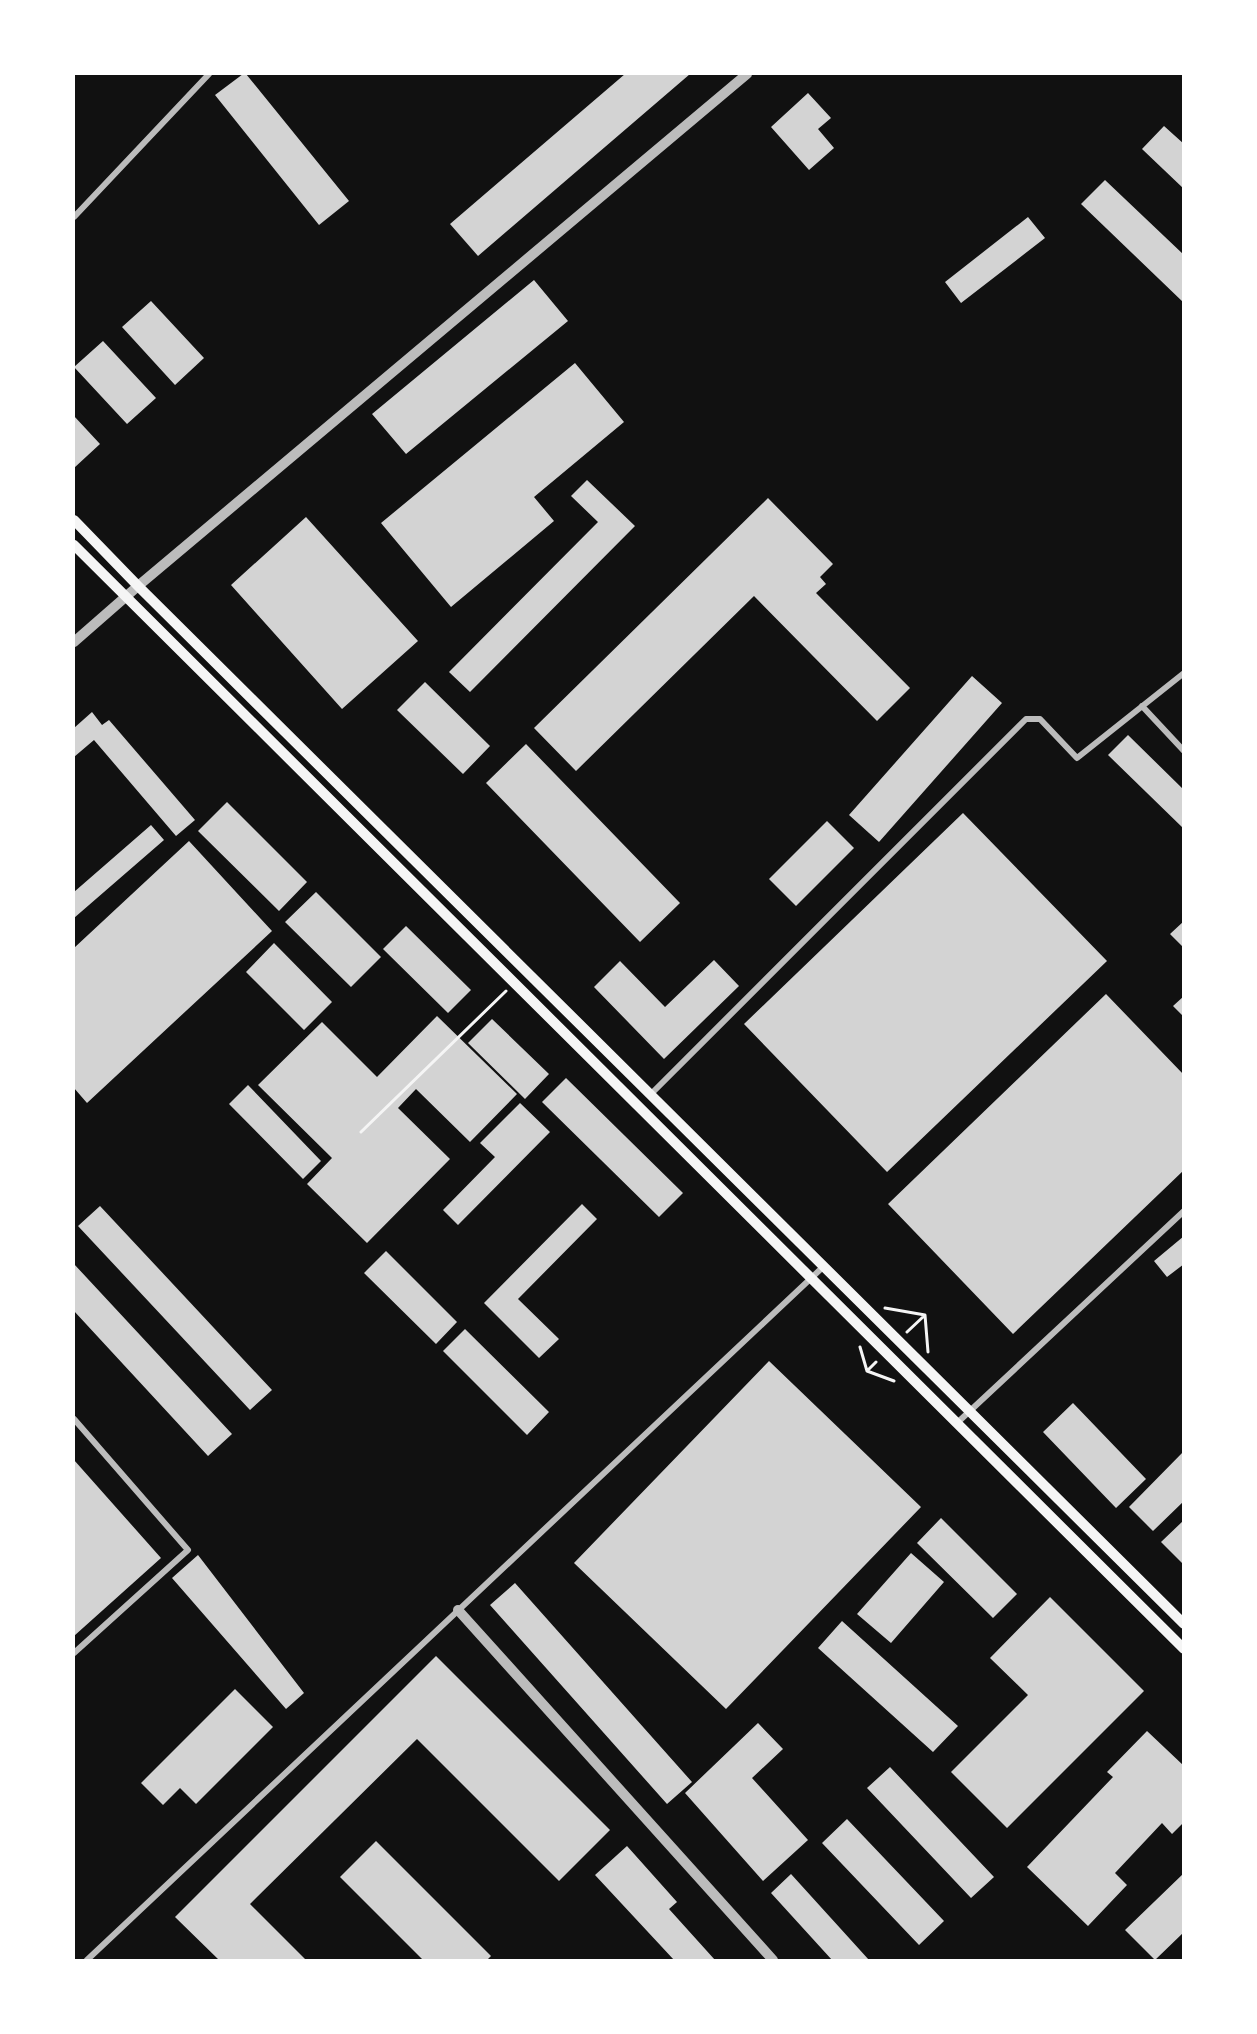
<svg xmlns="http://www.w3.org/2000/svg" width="1257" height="2034" font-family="'Work Sans',sans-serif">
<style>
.building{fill:#d3d3d3}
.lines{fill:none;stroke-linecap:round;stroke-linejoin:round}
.path{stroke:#f5f5f5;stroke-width:3}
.minor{stroke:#bcbcbc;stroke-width:6}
.tertiary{stroke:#bcbcbc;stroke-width:10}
.secondary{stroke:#f5f5f5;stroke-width:10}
</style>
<rect width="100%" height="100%" fill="#111"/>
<path class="building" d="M 243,74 L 246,74 L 349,201 L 319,225 L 215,95 Z
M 625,74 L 690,74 L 478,256 L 450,224 Z
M 808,93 L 831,118 L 818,129 L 834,148 L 809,170 L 771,127 Z
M 1164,126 L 1184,144 L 1184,189 L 1142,149 Z
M 1105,180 L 1184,255 L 1184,303 L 1081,204 Z
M 1028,217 L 1045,238 L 961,303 L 945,282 Z
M 534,280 L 568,321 L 406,454 L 372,414 Z
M 151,301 L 204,358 L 175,385 L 122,327 Z
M 103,341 L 156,398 L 127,424 L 74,367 Z
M 575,363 L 624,422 L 534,497 L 554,521 L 451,607 L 381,523 Z
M 74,416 L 100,444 L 74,468 Z
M 587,480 L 635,526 L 470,692 L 449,672 L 598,522 L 571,496 Z
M 768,498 L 833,564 L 820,577 L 826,584 L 816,593 L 910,688 L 877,721 L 754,596 L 576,771 L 534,728 Z
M 306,517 L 418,641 L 342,709 L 231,585 Z
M 972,676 L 1002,703 L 879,842 L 849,815 Z
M 425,682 L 490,746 L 463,774 L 397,710 Z
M 92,712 L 102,725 L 109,720 L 195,820 L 176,836 L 94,740 L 74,757 L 74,728 Z
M 1128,735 L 1184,790 L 1184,829 L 1108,755 Z
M 526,744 L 680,903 L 640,942 L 486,783 Z
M 227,802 L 307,882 L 279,911 L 198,831 Z
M 963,813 L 1107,961 L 887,1172 L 744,1024 Z
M 827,821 L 854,848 L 796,906 L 769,879 Z
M 151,825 L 164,840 L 74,918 L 74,892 Z
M 189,841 L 272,931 L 87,1103 L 74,1088 L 74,948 Z
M 316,892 L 381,957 L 351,987 L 285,922 Z
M 1184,921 L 1184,948 L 1170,934 Z
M 406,926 L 471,990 L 448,1013 L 383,949 Z
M 274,943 L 332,1002 L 304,1030 L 246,972 Z
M 714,960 L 739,986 L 664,1059 L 594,987 L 620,961 L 665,1007 Z
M 1106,994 L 1184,1075 L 1184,1170 L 1013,1334 L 888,1204 Z
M 1184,996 L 1184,1017 L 1173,1006 Z
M 437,1016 L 517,1094 L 470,1142 L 416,1089 L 398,1108 L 450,1159 L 367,1243 L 307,1184 L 332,1158 L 258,1085 L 322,1022 L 377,1077 Z
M 492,1019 L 549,1074 L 525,1099 L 468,1043 Z
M 566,1078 L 683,1193 L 659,1217 L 542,1102 Z
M 248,1085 L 321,1161 L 303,1179 L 229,1104 Z
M 520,1103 L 550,1132 L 458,1225 L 443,1210 L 495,1157 L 480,1143 Z
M 582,1204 L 597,1219 L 518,1299 L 559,1339 L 539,1358 L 484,1303 Z
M 100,1206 L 272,1390 L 250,1410 L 78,1226 Z
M 1184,1236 L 1184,1264 L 1167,1277 L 1154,1261 Z
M 386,1251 L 457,1322 L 436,1344 L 364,1273 Z
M 74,1264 L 232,1434 L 208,1456 L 74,1311 Z
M 465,1329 L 549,1412 L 527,1435 L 443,1351 Z
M 769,1361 L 921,1507 L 726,1709 L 574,1563 Z
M 1073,1403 L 1146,1479 L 1116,1508 L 1043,1432 Z
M 1184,1451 L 1184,1501 L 1153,1531 L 1129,1507 Z
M 74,1460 L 161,1558 L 74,1636 Z
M 941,1518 L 1017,1594 L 993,1618 L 917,1543 Z
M 1184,1520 L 1184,1565 L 1161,1542 Z
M 911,1553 L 944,1582 L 891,1643 L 857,1614 Z
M 198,1555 L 304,1693 L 286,1709 L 172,1578 Z
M 515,1583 L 692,1782 L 667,1804 L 490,1605 Z
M 1050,1597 L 1144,1691 L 1007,1828 L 951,1772 L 1028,1695 L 990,1658 Z
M 842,1621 L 958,1726 L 933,1752 L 818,1648 Z
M 436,1656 L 610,1830 L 559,1881 L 417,1739 L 250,1904 L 306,1960 L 219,1960 L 175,1917 Z
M 235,1689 L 273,1727 L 196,1804 L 180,1788 L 163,1805 L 141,1783 Z
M 758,1723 L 783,1749 L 752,1778 L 808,1840 L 763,1881 L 685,1793 Z
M 1147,1731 L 1184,1766 L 1184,1822 L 1172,1834 L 1162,1823 L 1115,1873 L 1127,1885 L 1088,1926 L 1027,1867 L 1113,1777 L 1107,1772 Z
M 890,1767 L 994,1877 L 971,1898 L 867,1788 Z
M 847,1819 L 944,1921 L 919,1945 L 822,1843 Z
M 376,1841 L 491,1956 L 487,1960 L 423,1960 L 340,1877 Z
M 627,1846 L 677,1902 L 669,1909 L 715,1960 L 674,1960 L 595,1875 Z
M 1184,1873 L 1184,1932 L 1155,1960 L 1125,1930 Z
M 791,1874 L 869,1960 L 832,1960 L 771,1893 Z"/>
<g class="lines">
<path class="path" d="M 361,1132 L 506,991
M 885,1308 L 925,1315 L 928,1352
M 907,1332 L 924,1316
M 860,1347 L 867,1371 L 894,1381
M 867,1371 L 876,1362"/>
<path class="minor" d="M 74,217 L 209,74
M 1142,706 L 1184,751
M 651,1094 L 1026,719 L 1040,719 L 1077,758 L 1184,673
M 74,1419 L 188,1550 L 74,1653
M 957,1423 L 1184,1211
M 87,1960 L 824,1266"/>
<path class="tertiary" d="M 74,642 L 138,586 L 747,74
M 458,1610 L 773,1960"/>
<path class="secondary" d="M 74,520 L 138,586 L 1184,1624
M 74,545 L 1184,1649"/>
</g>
<rect width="1257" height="2034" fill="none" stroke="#ffffff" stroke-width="150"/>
</svg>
